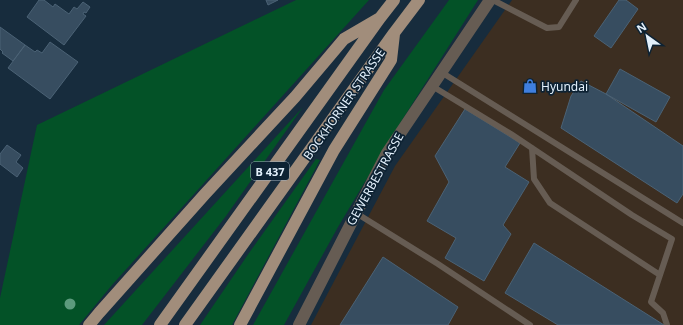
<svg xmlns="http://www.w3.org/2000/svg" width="683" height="325" font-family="'Noto Sans',sans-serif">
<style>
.commercial{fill:#3c2e21}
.green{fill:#035227}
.building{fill:#374d60;stroke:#4b6275}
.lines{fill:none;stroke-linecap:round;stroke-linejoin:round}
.lane{stroke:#665c53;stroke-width:6}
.street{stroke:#665c53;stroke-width:12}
.primary{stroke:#a18d7b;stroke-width:12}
.tree{fill:#5c9b7d}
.labels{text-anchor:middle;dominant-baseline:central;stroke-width:3.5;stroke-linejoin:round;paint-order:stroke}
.shield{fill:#0d2233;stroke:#a3b2bf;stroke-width:1}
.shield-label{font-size:11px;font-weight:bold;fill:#e3f0fb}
.poi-label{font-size:12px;fill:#e3f0fb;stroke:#0d2233;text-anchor:start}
.street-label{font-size:12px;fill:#e3f0fb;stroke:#0d2233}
</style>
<rect width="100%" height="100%" fill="#172c3d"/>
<path class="commercial" d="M 512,0 L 683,0 L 683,325 L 311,325 L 395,166 Z"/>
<path class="green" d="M 296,0 L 369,0 L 112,285 L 79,325 L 0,325 L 0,298 L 37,125 Z
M 449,0 L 478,0 L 397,128 L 338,227 L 284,325 L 253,325 L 384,90 Z
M 303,107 L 226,216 L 142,325 L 104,325 Z
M 316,159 L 320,160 L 232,325 L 200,325 L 249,253 Z"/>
<path class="building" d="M 39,0 L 44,0 L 53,7 L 55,4 L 69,14 L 74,7 L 77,9 L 83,2 L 90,7 L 86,13 L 84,12 L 83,14 L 86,16 L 64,45 L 27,17 Z
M 266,0 L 278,0 L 268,5 Z
M 619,0 L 626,0 L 638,9 L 611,48 L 594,36 Z
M 0,27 L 25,45 L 13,61 L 2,53 L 3,52 L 0,49 Z
M 50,42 L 78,62 L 50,99 L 8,68 L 25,45 L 35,52 L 37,50 L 42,53 Z
M 620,69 L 670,97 L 656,122 L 606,94 Z
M 581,81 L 606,94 L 683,146 L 683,194 L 677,203 L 561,128 L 571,96 Z
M 465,109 L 520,143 L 505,167 L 529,182 L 503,225 L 511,234 L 484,281 L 445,258 L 456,238 L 427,221 L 449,182 L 435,156 Z
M 7,145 L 21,155 L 16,162 L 23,168 L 17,177 L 0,164 L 0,154 Z
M 534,243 L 664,325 L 558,325 L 505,293 Z
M 383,257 L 458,307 L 448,325 L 340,325 Z"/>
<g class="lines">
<path class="lane" d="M 493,0 L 547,28 L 559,27 L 576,0
M 441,72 L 683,223
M 432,86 L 511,134 L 632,215 L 672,239 L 651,302 L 663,313 L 667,325
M 532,148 L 534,179 L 550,203 L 660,275
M 356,213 L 438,264 L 530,325"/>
<path class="street" d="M 299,325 L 387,153 L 490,0"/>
<path class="primary" d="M 89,325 L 99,313 L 205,194 L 295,97 L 344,39 L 380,18
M 160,325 L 380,18 L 394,0
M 185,325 L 394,33 L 419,0
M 240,325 L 334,150 L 391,60 L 394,34"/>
</g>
<circle class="tree" cx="70" cy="304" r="5.5"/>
<defs>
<symbol id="shop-bare" viewBox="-9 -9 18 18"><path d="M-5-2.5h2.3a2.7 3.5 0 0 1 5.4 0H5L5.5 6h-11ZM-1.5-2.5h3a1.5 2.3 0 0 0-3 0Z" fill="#3f7fe0" stroke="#0d2233" stroke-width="2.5" paint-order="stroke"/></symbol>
</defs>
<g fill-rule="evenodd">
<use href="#shop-bare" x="520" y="76" width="20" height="20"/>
</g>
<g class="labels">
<rect class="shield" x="251" y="162" width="38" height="18" rx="3"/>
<g class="shield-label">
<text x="270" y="171">B 437</text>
</g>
<g class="poi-label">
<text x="541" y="86">Hyundai</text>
</g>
<g class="street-label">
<text transform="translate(344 104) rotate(-55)">BOCKHORNER STRASSE</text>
<text transform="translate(375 179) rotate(-61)">GEWERBESTRASSE</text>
</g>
</g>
<g transform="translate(647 36) rotate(327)" stroke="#0d2233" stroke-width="3" paint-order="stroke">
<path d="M0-3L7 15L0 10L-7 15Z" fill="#e3f0fb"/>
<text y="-6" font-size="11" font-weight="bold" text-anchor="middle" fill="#e3f0fb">N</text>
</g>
</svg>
